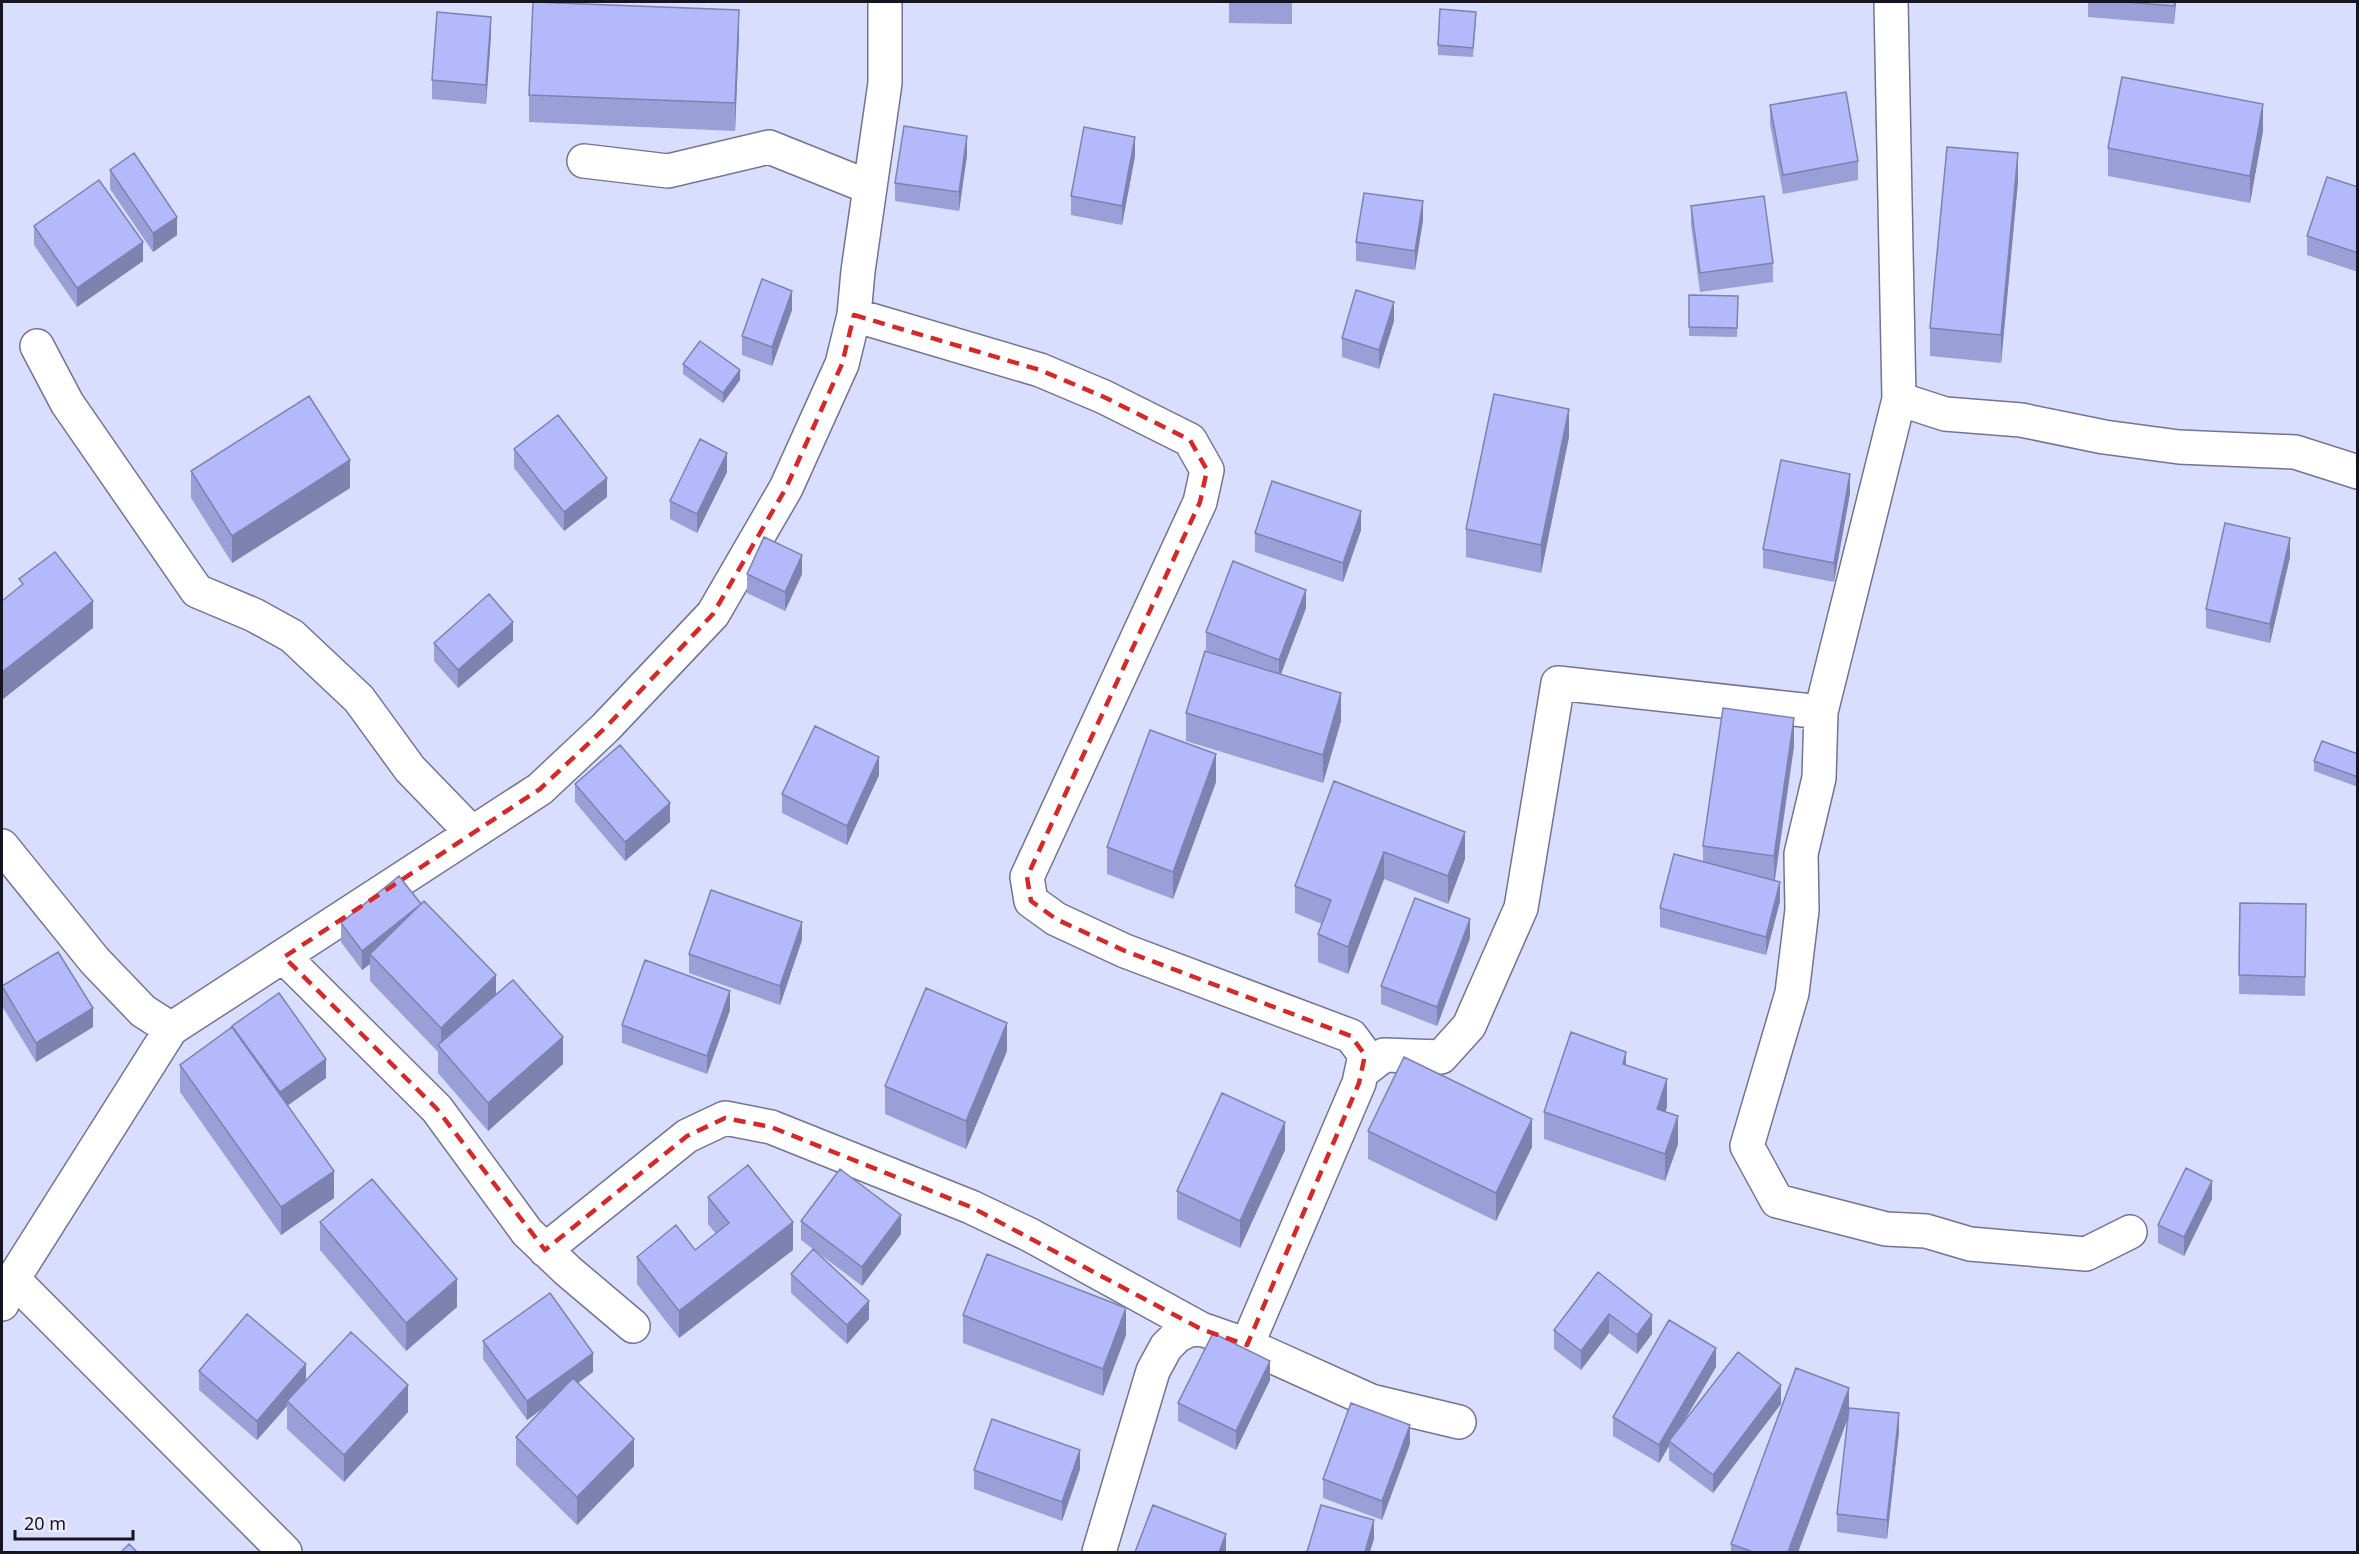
<svg xmlns="http://www.w3.org/2000/svg" width="2359" height="1554" font-family="'Noto Sans',sans-serif">
<style>
.lines{fill:none;stroke-linecap:round;stroke-linejoin:round}
.street-casing{stroke:#717492;stroke-width:36}
.street{stroke:#fff;stroke-width:33}
.wall{fill:#9a9fd7}
.shaded-wall{fill:#7d82af}
.building{fill:#b3b9fa;stroke:#7d82af;stroke-width:1.5}
.marked{fill:none;stroke:#d62828;stroke-width:4.5;stroke-dasharray:12 8;stroke-linejoin:round}
</style>
<rect width="100%" height="100%" fill="#d9ddfe"/>
<g class="lines">
<defs>
<path id="street" d="M 1891,2 L 1899,399 L 1821,712 L 1819,778 L 1801,854 L 1802,910 L 1792,993 L 1747,1146 L 1777,1201 L 1886,1229 L 1926,1231 L 1970,1244 L 2086,1254 L 2130,1232
M 584,161 L 668,171 L 769,147 L 869,187
M 854,315 L 1040,370 L 1104,397 L 1190,440 L 1207,470 L 1200,502 L 1027,877 L 1031,901 L 1056,919 L 1125,951 L 1351,1036 L 1365,1055 L 1359,1083 L 1247,1345
M 37,346 L 67,403 L 197,591 L 254,615 L 292,636 L 359,699 L 410,769 L 472,833
M 1899,399 L 1945,414 L 2021,420 L 2104,437 L 2179,447 L 2295,452 L 2358,472
M 2,846 L 95,961 L 143,1011 L 171,1029
M 284,957 L 437,1109 L 527,1232 L 568,1271 L 633,1326
M 1362,1072 L 1384,1055 L 1441,1057 L 1469,1026 L 1521,908 L 1558,683 L 1821,712
M 545,1250 L 687,1136 L 725,1118 L 771,1127 L 971,1207 L 1030,1235 L 1201,1329
M 13,1279 L 285,1552
M 2,1304 L 13,1279 L 171,1029 L 540,789 L 606,727 L 713,614 L 786,488 L 842,364 L 854,315 L 858,271 L 885,83 L 885,2
M 1099,1552 L 1153,1371 L 1166,1347 L 1177,1336 L 1189,1330 L 1201,1329 L 1247,1345 L 1371,1401 L 1459,1422"/>
</defs>
<use href="#street" class="street-casing"/>
<use href="#street" class="street"/>
</g>
<path class="wall" d="M 1160,2 L 1292,2 L 1292,24 L 1229,23 L 1229,2 Z
M 2088,2 L 2176,2 L 2174,24 L 2088,17 Z
M 1476,21 L 1473,57 L 1438,55 L 1438,45 Z
M 491,36 L 486,104 L 432,99 L 432,80 Z
M 739,37 L 735,131 L 529,122 L 529,95 Z
M 1770,105 L 1858,161 L 1858,180 L 1783,194 L 1770,124 Z
M 2263,131 L 2250,203 L 2108,176 L 2108,148 Z
M 967,155 L 959,211 L 895,201 L 895,183 Z
M 1135,156 L 1122,225 L 1071,215 L 1071,196 Z
M 110,170 L 177,235 L 153,252 L 110,189 Z
M 2018,181 L 2001,363 L 1930,356 L 1930,328 Z
M 2358,187 L 2358,272 L 2307,255 L 2307,236 Z
M 1691,206 L 1773,263 L 1773,282 L 1700,292 L 1691,225 Z
M 1423,220 L 1415,270 L 1356,261 L 1356,242 Z
M 34,226 L 143,261 L 77,307 L 34,245 Z
M 1689,295 L 1738,296 L 1737,337 L 1689,336 Z
M 792,310 L 772,366 L 742,355 L 742,336 Z
M 1394,321 L 1379,369 L 1342,357 L 1342,338 Z
M 683,364 L 740,380 L 723,403 L 683,374 Z
M 1569,437 L 1541,573 L 1466,557 L 1466,529 Z
M 514,449 L 607,497 L 564,531 L 514,468 Z
M 191,471 L 350,488 L 232,563 L 191,498 Z
M 727,472 L 697,533 L 670,519 L 670,501 Z
M 1850,493 L 1834,582 L 1763,568 L 1763,549 Z
M 1361,530 L 1343,582 L 1255,552 L 1255,533 Z
M 2290,557 L 2270,643 L 2206,628 L 2206,609 Z
M 747,574 L 802,574 L 785,611 L 747,593 Z
M 1306,608 L 1281,674 L 1341,721 L 1323,783 L 1186,741 L 1186,713 L 1216,654 L 1206,650 L 1206,632 Z
M 513,641 L 458,688 L 434,661 L 434,643 Z
M 1794,746 L 1775,880 L 1780,901 L 1766,955 L 1660,927 L 1660,908 L 1703,862 L 1703,846 Z
M 2358,754 L 2358,787 L 2314,771 L 2314,761 Z
M 879,775 L 847,845 L 782,813 L 782,794 Z
M 1334,781 L 1465,859 L 1448,904 L 1384,879 L 1348,974 L 1318,962 L 1318,934 L 1322,924 L 1295,913 L 1295,886 Z
M 1216,782 L 1173,899 L 1107,874 L 1107,847 Z
M 575,784 L 670,822 L 625,861 L 575,802 Z
M 2240,903 L 2306,904 L 2305,996 L 2239,994 Z
M 421,904 L 496,995 L 563,1064 L 488,1131 L 438,1073 L 438,1052 L 370,981 L 370,964 L 362,970 L 341,942 L 341,923 Z
M 1470,938 L 1437,1026 L 1381,1004 L 1381,986 Z
M 802,940 L 780,1005 L 689,973 L 689,954 Z
M 2,986 L 93,1027 L 36,1062 L 2,1006 Z
M 730,1010 L 707,1074 L 622,1043 L 622,1025 Z
M 232,1026 L 326,1078 L 288,1105 L 334,1198 L 281,1235 L 180,1092 L 180,1065 L 232,1027 Z
M 1007,1051 L 966,1149 L 885,1114 L 885,1086 Z
M 1626,1065 L 1667,1107 L 1665,1112 L 1678,1144 L 1665,1181 L 1544,1139 L 1544,1112 Z
M 1368,1131 L 1532,1147 L 1496,1221 L 1368,1159 Z
M 1285,1150 L 1240,1248 L 1177,1219 L 1177,1191 Z
M 708,1197 L 793,1250 L 679,1338 L 637,1284 L 637,1257 L 695,1250 L 716,1234 L 708,1224 Z
M 2212,1199 L 2184,1256 L 2158,1243 L 2158,1225 Z
M 801,1221 L 901,1234 L 862,1286 L 801,1240 Z
M 320,1222 L 457,1307 L 406,1351 L 320,1250 Z
M 1598,1272 L 1652,1334 L 1637,1354 L 1609,1333 L 1581,1370 L 1554,1349 L 1554,1330 Z
M 791,1274 L 869,1319 L 847,1344 L 791,1293 Z
M 963,1315 L 1126,1335 L 1103,1396 L 963,1343 Z
M 483,1341 L 593,1372 L 578,1383 L 634,1466 L 577,1525 L 516,1465 L 516,1437 L 547,1405 L 527,1420 L 483,1359 Z
M 1716,1367 L 1681,1426 L 1781,1404 L 1713,1493 L 1669,1460 L 1669,1446 L 1659,1463 L 1613,1436 L 1613,1417 Z
M 199,1371 L 306,1381 L 408,1412 L 344,1482 L 287,1429 L 287,1406 L 257,1440 L 199,1390 Z
M 1270,1380 L 1236,1450 L 1178,1421 L 1178,1403 Z
M 1849,1410 L 1899,1432 L 1887,1539 L 1837,1532 L 1837,1514 L 1848,1418 L 1798,1552 L 1731,1552 L 1731,1544 Z
M 1410,1444 L 1382,1520 L 1323,1498 L 1323,1479 Z
M 1080,1469 L 1062,1521 L 974,1489 L 974,1470 Z"/>
<path class="shaded-wall" d="M 2175,2 L 2176,2 L 2174,24 Z
M 739,10 L 739,37 L 735,131 L 735,103 Z
M 491,17 L 491,36 L 486,104 L 486,85 Z
M 2263,104 L 2263,131 L 2250,203 L 2250,176 Z
M 967,136 L 967,155 L 959,211 L 959,192 Z
M 1135,137 L 1135,156 L 1122,225 L 1122,206 Z
M 2018,153 L 2018,181 L 2001,363 L 2001,335 Z
M 1423,201 L 1423,220 L 1415,270 L 1415,251 Z
M 177,217 L 177,235 L 153,252 L 153,233 Z
M 143,242 L 143,261 L 77,307 L 77,288 Z
M 792,291 L 792,310 L 772,366 L 772,347 Z
M 1394,302 L 1394,321 L 1379,369 L 1379,350 Z
M 740,370 L 740,380 L 723,403 L 723,393 Z
M 1569,409 L 1569,437 L 1541,573 L 1541,545 Z
M 727,453 L 727,472 L 697,533 L 697,514 Z
M 350,460 L 350,488 L 232,563 L 232,536 Z
M 1850,474 L 1850,493 L 1834,582 L 1834,563 Z
M 607,478 L 607,497 L 564,531 L 564,512 Z
M 1361,511 L 1361,530 L 1343,582 L 1343,563 Z
M 2290,538 L 2290,557 L 2270,643 L 2270,624 Z
M 802,555 L 802,574 L 785,611 L 785,592 Z
M 1306,590 L 1306,608 L 1279,679 L 1279,660 Z
M 93,601 L 93,628 L 2,700 L 2,672 Z
M 513,622 L 513,641 L 458,688 L 458,670 Z
M 1341,693 L 1341,721 L 1323,783 L 1323,755 Z
M 1794,718 L 1794,746 L 1774,884 L 1774,856 Z
M 1216,754 L 1216,782 L 1173,899 L 1173,872 Z
M 879,757 L 879,775 L 847,845 L 847,826 Z
M 670,803 L 670,822 L 625,861 L 625,842 Z
M 1465,832 L 1465,859 L 1448,904 L 1448,876 Z
M 1384,852 L 1384,879 L 1348,974 L 1348,947 Z
M 1780,882 L 1780,901 L 1766,955 L 1766,937 Z
M 421,904 L 370,954 L 370,964 L 362,970 L 362,951 Z
M 1470,919 L 1470,938 L 1437,1026 L 1437,1007 Z
M 802,922 L 802,940 L 780,1005 L 780,986 Z
M 496,975 L 496,1003 L 441,1049 L 441,1028 Z
M 730,991 L 730,1010 L 707,1074 L 707,1056 Z
M 93,1008 L 93,1027 L 36,1062 L 36,1043 Z
M 1007,1023 L 1007,1051 L 966,1149 L 966,1121 Z
M 563,1037 L 563,1064 L 488,1131 L 488,1103 Z
M 1626,1052 L 1626,1079 L 1623,1064 Z
M 326,1059 L 326,1078 L 280,1111 L 280,1092 Z
M 1667,1079 L 1667,1107 L 1657,1137 L 1657,1109 Z
M 1678,1116 L 1678,1144 L 1665,1181 L 1665,1154 Z
M 1532,1119 L 1532,1147 L 1496,1221 L 1496,1193 Z
M 1285,1122 L 1285,1150 L 1240,1248 L 1240,1221 Z
M 334,1171 L 334,1198 L 281,1235 L 281,1207 Z
M 2212,1181 L 2212,1199 L 2184,1256 L 2184,1237 Z
M 901,1215 L 901,1234 L 862,1286 L 862,1267 Z
M 793,1222 L 793,1250 L 679,1338 L 679,1311 Z
M 457,1279 L 457,1307 L 406,1351 L 406,1323 Z
M 869,1301 L 869,1319 L 847,1344 L 847,1325 Z
M 1126,1308 L 1126,1335 L 1103,1396 L 1103,1369 Z
M 1609,1314 L 1609,1333 L 1581,1370 L 1581,1351 Z
M 1652,1315 L 1652,1334 L 1637,1354 L 1637,1335 Z
M 1716,1348 L 1716,1367 L 1671,1443 L 1669,1441 L 1669,1446 L 1659,1463 L 1659,1445 Z
M 593,1353 L 593,1372 L 527,1420 L 527,1401 Z
M 1270,1361 L 1270,1380 L 1236,1450 L 1236,1431 Z
M 306,1364 L 306,1383 L 287,1401 L 287,1406 L 257,1440 L 257,1421 Z
M 408,1385 L 408,1412 L 344,1482 L 344,1455 Z
M 1781,1385 L 1781,1404 L 1713,1493 L 1713,1475 Z
M 1849,1388 L 1849,1415 L 1798,1552 L 1788,1552 Z
M 1899,1413 L 1899,1432 L 1887,1539 L 1887,1520 Z
M 1410,1425 L 1410,1444 L 1382,1520 L 1382,1501 Z
M 634,1439 L 634,1466 L 577,1525 L 577,1497 Z
M 1080,1450 L 1080,1469 L 1062,1521 L 1062,1502 Z
M 1374,1520 L 1374,1539 L 1370,1552 L 1365,1552 Z
M 1226,1534 L 1226,1552 L 1219,1552 Z"/>
<path class="building" d="M 533,2 L 739,10 L 735,103 L 529,95 Z
M 2125,2 L 2175,2 L 2174,6 Z
M 1440,9 L 1476,12 L 1473,48 L 1438,45 Z
M 437,12 L 491,17 L 486,85 L 432,80 Z
M 2122,77 L 2263,104 L 2250,176 L 2108,148 Z
M 1846,92 L 1858,161 L 1783,175 L 1770,105 Z
M 904,126 L 967,136 L 959,192 L 895,183 Z
M 1084,127 L 1135,137 L 1122,206 L 1071,196 Z
M 1947,147 L 2018,153 L 2001,335 L 1930,328 Z
M 134,153 L 177,217 L 153,233 L 110,170 Z
M 2327,177 L 2358,187 L 2358,253 L 2307,236 Z
M 99,180 L 143,242 L 77,288 L 34,226 Z
M 1364,193 L 1423,201 L 1415,251 L 1356,242 Z
M 1764,196 L 1773,263 L 1700,273 L 1691,206 Z
M 762,279 L 792,291 L 772,347 L 742,336 Z
M 1356,290 L 1394,302 L 1379,350 L 1342,338 Z
M 1689,295 L 1738,296 L 1737,328 L 1689,327 Z
M 700,341 L 740,370 L 723,393 L 683,364 Z
M 1494,394 L 1569,409 L 1541,545 L 1466,529 Z
M 309,396 L 350,460 L 232,536 L 191,471 Z
M 558,415 L 607,478 L 564,512 L 514,449 Z
M 700,439 L 727,453 L 697,514 L 670,501 Z
M 1781,460 L 1850,474 L 1834,563 L 1763,549 Z
M 1272,481 L 1361,511 L 1343,563 L 1255,533 Z
M 2225,523 L 2290,538 L 2270,624 L 2206,609 Z
M 764,537 L 802,555 L 785,592 L 747,574 Z
M 55,552 L 93,601 L 2,672 L 2,601 L 23,584 L 19,579 Z
M 1233,561 L 1306,590 L 1279,660 L 1206,632 Z
M 489,594 L 513,622 L 458,670 L 434,643 Z
M 1205,651 L 1341,693 L 1323,755 L 1186,713 Z
M 1723,708 L 1794,718 L 1774,856 L 1703,846 Z
M 815,726 L 879,757 L 847,826 L 782,794 Z
M 1150,730 L 1216,754 L 1173,872 L 1107,847 Z
M 2322,741 L 2358,754 L 2358,777 L 2314,761 Z
M 620,745 L 670,803 L 625,842 L 575,784 Z
M 1334,781 L 1465,832 L 1448,876 L 1384,852 L 1348,947 L 1318,934 L 1331,900 L 1295,886 Z
M 1674,854 L 1780,882 L 1766,937 L 1660,908 Z
M 399,876 L 421,904 L 362,951 L 341,923 Z
M 711,890 L 802,922 L 780,986 L 689,954 Z
M 1415,898 L 1470,919 L 1437,1007 L 1381,986 Z
M 424,901 L 496,975 L 441,1028 L 370,954 Z
M 2240,903 L 2306,904 L 2305,977 L 2239,975 Z
M 58,952 L 93,1008 L 36,1043 L 2,986 Z
M 645,960 L 730,991 L 707,1056 L 622,1025 Z
M 513,980 L 563,1037 L 488,1103 L 438,1045 Z
M 926,988 L 1007,1023 L 966,1121 L 885,1086 Z
M 279,993 L 326,1059 L 280,1092 L 232,1026 Z
M 232,1027 L 334,1171 L 281,1207 L 180,1065 Z
M 1571,1032 L 1626,1052 L 1623,1064 L 1667,1079 L 1657,1109 L 1678,1116 L 1665,1154 L 1544,1112 Z
M 1404,1057 L 1532,1119 L 1496,1193 L 1368,1131 Z
M 1222,1093 L 1285,1122 L 1240,1221 L 1177,1191 Z
M 748,1165 L 793,1222 L 679,1311 L 637,1257 L 676,1225 L 695,1250 L 729,1223 L 708,1197 Z
M 2186,1168 L 2212,1181 L 2184,1237 L 2158,1225 Z
M 840,1169 L 901,1215 L 862,1267 L 801,1221 Z
M 372,1179 L 457,1279 L 406,1323 L 320,1222 Z
M 813,1249 L 869,1301 L 847,1325 L 791,1274 Z
M 987,1254 L 1126,1308 L 1103,1369 L 963,1315 Z
M 1598,1272 L 1652,1315 L 1637,1335 L 1609,1314 L 1581,1351 L 1554,1330 Z
M 550,1293 L 593,1353 L 527,1401 L 483,1341 Z
M 247,1314 L 306,1364 L 257,1421 L 199,1371 Z
M 1669,1320 L 1716,1348 L 1659,1445 L 1613,1417 Z
M 351,1332 L 408,1385 L 344,1455 L 287,1401 Z
M 1213,1333 L 1270,1361 L 1236,1431 L 1178,1403 Z
M 1738,1352 L 1781,1385 L 1713,1475 L 1669,1441 Z
M 1796,1368 L 1849,1388 L 1788,1552 L 1753,1552 L 1731,1544 Z
M 573,1378 L 634,1439 L 577,1497 L 516,1437 Z
M 1351,1403 L 1410,1425 L 1382,1501 L 1323,1479 Z
M 1849,1408 L 1899,1413 L 1887,1520 L 1837,1514 Z
M 992,1419 L 1080,1450 L 1062,1502 L 974,1470 Z
M 1153,1505 L 1226,1534 L 1219,1552 L 1135,1552 Z
M 1321,1505 L 1374,1520 L 1365,1552 L 1307,1552 Z
M 129,1544 L 137,1552 L 121,1552 Z"/>
<path class="marked" d="M 854,315 L 1040,370 L 1104,397 L 1190,440 L 1207,470 L 1200,502 L 1027,877 L 1031,901 L 1056,919 L 1125,951 L 1351,1036 L 1365,1055 L 1359,1083 L 1247,1345 L 1201,1329 L 971,1207 L 771,1127 L 725,1118 L 687,1136 L 545,1250 L 437,1109 L 284,957 L 540,789 L 606,727 L 713,614 L 786,488 L 842,364 Z"/>
<rect width="2359" height="1554" fill="none" stroke="#141520" stroke-width="6"/>
<path d="M15 1530v9h118v-9" fill="none" stroke="#141520" stroke-width="3"/>
<text x="24" y="1530" font-size="18" fill="#141520" stroke="#eaecf9" stroke-width="4.5" paint-order="stroke">20 m</text>
</svg>
